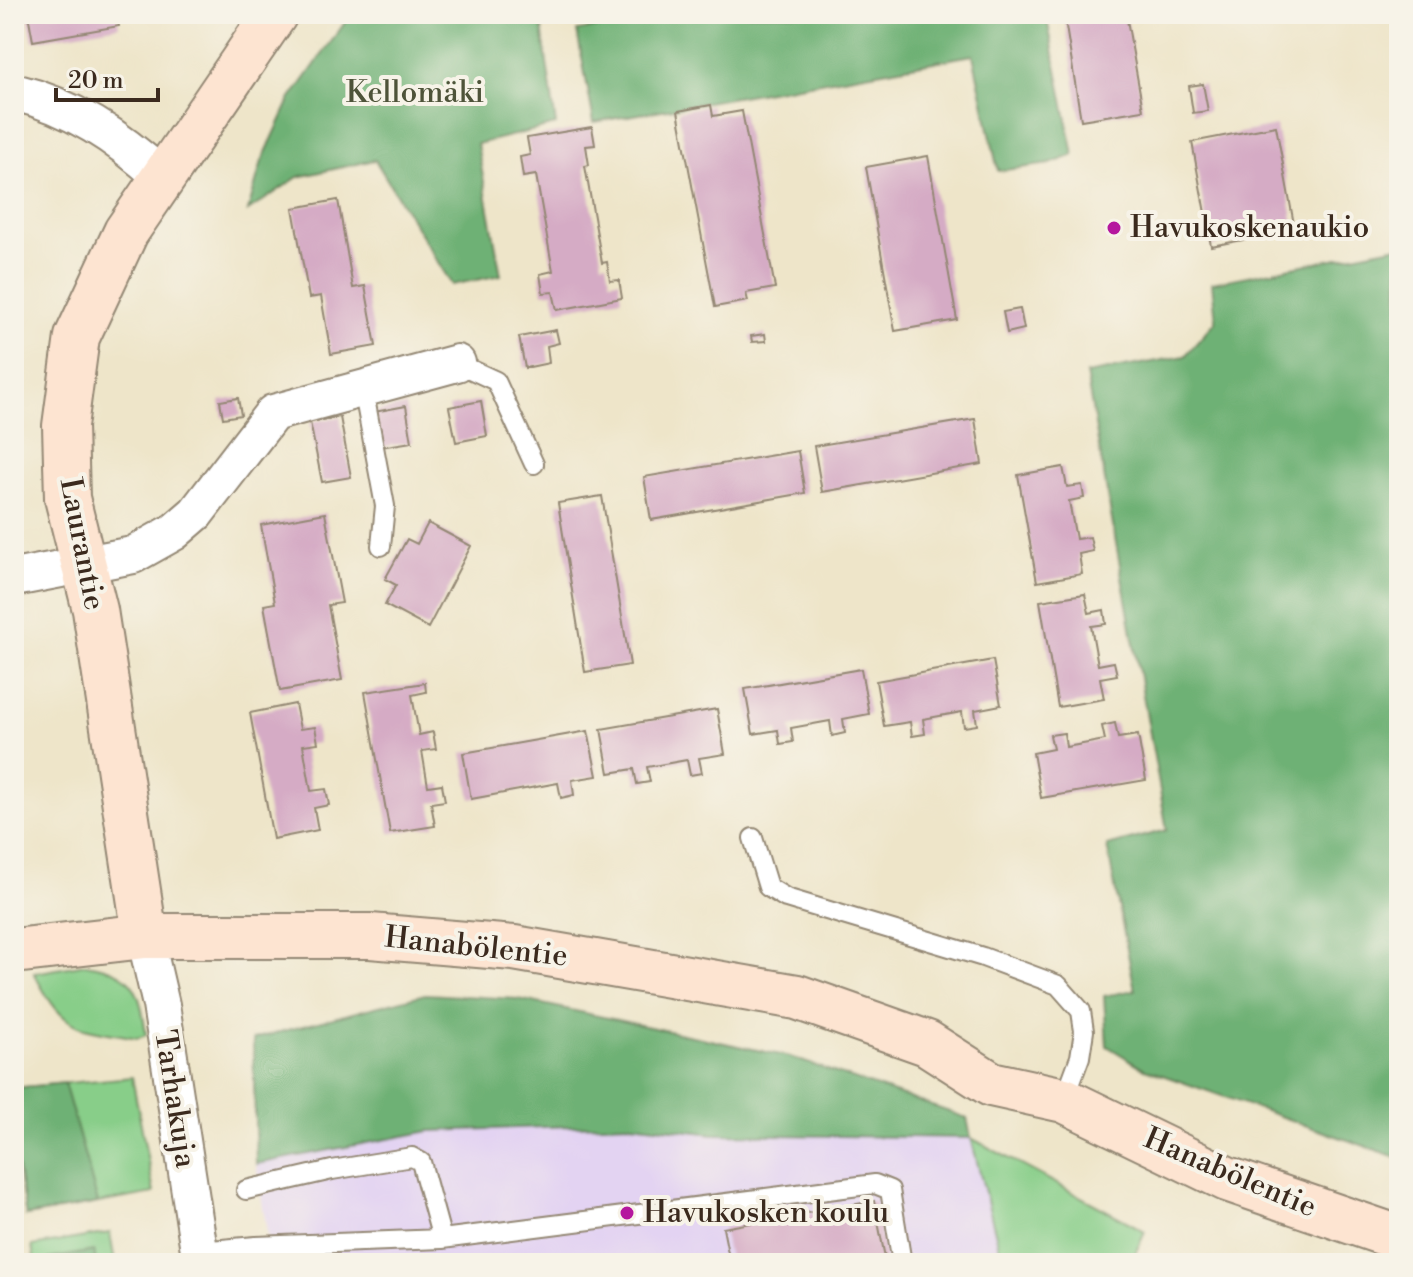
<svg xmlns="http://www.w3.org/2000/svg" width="1413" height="1277" font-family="'Libre Bodoni',serif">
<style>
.built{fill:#e3d3f2}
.green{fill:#88ce89;stroke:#627c54;stroke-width:2}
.forest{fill:#6eb175;stroke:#546e4a;stroke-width:2}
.building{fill:#d5abc5}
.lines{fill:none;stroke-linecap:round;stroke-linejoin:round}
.lane-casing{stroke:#948874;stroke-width:22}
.street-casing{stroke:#948874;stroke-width:40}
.secondary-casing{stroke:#948874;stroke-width:48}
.lane{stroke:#fff;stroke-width:18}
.street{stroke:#fff;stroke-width:36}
.secondary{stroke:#fde4d1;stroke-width:44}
.poi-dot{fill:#b5179e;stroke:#f7f3e8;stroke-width:3}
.labels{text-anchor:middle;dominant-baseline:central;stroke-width:8;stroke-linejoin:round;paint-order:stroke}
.park-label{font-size:30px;fill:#4e5339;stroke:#f7f3e8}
.poi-label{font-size:30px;fill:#3b2a1e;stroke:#f7f3e8;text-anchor:start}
.street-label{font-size:30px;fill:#3b2a1e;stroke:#f7f3e8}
</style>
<rect width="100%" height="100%" fill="#f7f3e8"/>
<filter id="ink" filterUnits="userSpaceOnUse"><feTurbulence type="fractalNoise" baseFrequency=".0125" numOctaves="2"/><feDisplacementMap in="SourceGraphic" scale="16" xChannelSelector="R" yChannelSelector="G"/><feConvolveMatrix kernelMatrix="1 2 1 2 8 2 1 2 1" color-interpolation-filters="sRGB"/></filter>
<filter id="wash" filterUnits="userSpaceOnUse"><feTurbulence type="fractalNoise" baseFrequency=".006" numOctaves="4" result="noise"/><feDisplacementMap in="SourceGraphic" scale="32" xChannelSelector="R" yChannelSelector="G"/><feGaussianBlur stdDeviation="1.8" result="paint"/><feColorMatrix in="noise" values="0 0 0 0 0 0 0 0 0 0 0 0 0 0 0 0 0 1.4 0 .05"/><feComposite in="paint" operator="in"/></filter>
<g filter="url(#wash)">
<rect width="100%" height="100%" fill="#eee5c9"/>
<path class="built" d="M 631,1124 L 714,1134 L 971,1138 L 1003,1263 L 272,1263 L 256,1164 L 430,1131 Z"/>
<path class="green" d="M 86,964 C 136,972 140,990 146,1035 L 138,1038 C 76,1027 65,1033 34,973 Z
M 132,1077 L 154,1193 L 26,1216 L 14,1146 L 14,1088 Z
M 971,1138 L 1145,1231 L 1131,1263 L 1003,1263 Z
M 110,1233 L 115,1263 L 35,1263 L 32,1246 Z"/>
<path class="forest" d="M 351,14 L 540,14 L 556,125 L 477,144 L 501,275 L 452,285 L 375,160 L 298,177 L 248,211 L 262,161 L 290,100 Z
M 673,14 L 1046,14 L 1074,155 L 1050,164 L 998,171 L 973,55 L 594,122 L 577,31 Z
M 1399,246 L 1399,1158 L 1145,1069 L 1107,1046 L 1104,996 L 1135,990 L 1107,846 L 1167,830 L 1086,374 L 1185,356 L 1216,321 L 1212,283 Z
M 425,994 L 519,999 L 790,1057 L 967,1118 L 971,1138 L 714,1134 L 631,1124 L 430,1131 L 256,1164 L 253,1039 Z
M 64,1083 L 98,1203 L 26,1216 L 14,1146 L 14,1088 Z
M 94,1251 L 96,1263 L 50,1263 L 49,1259 Z"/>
<g id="blocks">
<path class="building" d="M 28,14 L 117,14 L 119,26 L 33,41 Z
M 1064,14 L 1126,14 L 1143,110 L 1081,120 Z
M 1203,84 L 1208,111 L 1193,113 L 1189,86 Z
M 711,105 L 713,116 L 742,111 L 775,288 L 746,293 L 748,301 L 715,307 L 678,111 Z
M 1276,126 L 1295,230 L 1211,246 L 1192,142 Z
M 592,127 L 595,145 L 586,146 L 589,165 L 585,166 L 602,263 L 607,262 L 610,281 L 619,280 L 622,298 L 557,310 L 553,292 L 543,293 L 540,274 L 553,271 L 536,175 L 523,177 L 520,157 L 530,155 L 527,138 Z
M 928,156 L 957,320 L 895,331 L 866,167 Z
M 338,200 L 353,288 L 365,286 L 376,346 L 331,354 L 321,296 L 309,298 L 293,208 Z
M 1020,309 L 1024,329 L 1007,333 L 1003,312 Z
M 556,330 L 559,343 L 547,346 L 549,363 L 525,368 L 519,337 Z
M 765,334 L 766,341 L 752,342 L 751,336 Z
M 238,398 L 241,415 L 223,418 L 220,401 Z
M 481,401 L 487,436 L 456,442 L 449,407 Z
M 406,406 L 412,442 L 380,447 L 374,412 Z
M 340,417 L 351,477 L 322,482 L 310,422 Z
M 975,419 L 982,464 L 822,492 L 814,446 Z
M 798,451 L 805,493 L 651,520 L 644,477 Z
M 1063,467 L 1067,487 L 1082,485 L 1084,498 L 1069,501 L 1076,539 L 1090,537 L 1093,551 L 1079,554 L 1082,574 L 1037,582 L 1018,475 Z
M 602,496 L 630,665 L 585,672 L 558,503 Z
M 325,513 L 342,603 L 328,605 L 342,680 L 280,691 L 264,605 L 275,603 L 261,525 Z
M 428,523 L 471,546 L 428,628 L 385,605 L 396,585 L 385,579 L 407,539 L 417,544 Z
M 1085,594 L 1089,613 L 1104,610 L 1106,624 L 1091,626 L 1098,665 L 1114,662 L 1117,675 L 1100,678 L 1104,699 L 1058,707 L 1040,601 Z
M 993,660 L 1001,705 L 975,710 L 977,725 L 964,727 L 962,712 L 923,719 L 925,734 L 912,736 L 910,722 L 884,726 L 876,681 Z
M 861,669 L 869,714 L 843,719 L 845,733 L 832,736 L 830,721 L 791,728 L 793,742 L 780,744 L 778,730 L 753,734 L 745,689 Z
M 425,683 L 426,692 L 412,695 L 419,735 L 433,732 L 436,749 L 422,751 L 428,786 L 442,784 L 445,801 L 431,803 L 435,826 L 390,833 L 365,692 Z
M 295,704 L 300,729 L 315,727 L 318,743 L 303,745 L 311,791 L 326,789 L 329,805 L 314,808 L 318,830 L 273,839 L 250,713 Z
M 717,709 L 725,754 L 699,758 L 702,773 L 690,775 L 687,760 L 647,767 L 650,782 L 637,784 L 634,769 L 609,773 L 601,729 Z
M 1115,723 L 1118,738 L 1138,735 L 1146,780 L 1041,798 L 1033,753 L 1053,749 L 1050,735 L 1064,733 L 1066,747 L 1105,740 L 1102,726 Z
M 588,731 L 597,776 L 572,780 L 574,795 L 561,798 L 558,783 L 471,799 L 463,753 Z
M 874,1201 L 886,1263 L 730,1263 L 723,1228 Z"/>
</g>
</g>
<g filter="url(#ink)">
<use href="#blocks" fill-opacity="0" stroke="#948874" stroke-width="2"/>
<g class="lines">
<defs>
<path id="lane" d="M 457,363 L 496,381 L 534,464
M 363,388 L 385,506 L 381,546
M 753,838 L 768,887 L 786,898 L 983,957 L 1058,985 L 1081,1011 L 1084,1031 L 1080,1057 L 1064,1100
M 246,1190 L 332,1170 L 412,1157 L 421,1162 L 442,1239
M 199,1251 L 256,1246 L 442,1239 L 875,1184 L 890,1190 L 902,1263"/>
<path id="street" d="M 14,92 C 72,106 118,137 162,177
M 14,578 L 133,555 L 174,532 L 196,513 L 273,413 L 457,363
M 145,936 L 161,1005 L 201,1263"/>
<path id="secondary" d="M 145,936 L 95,610 L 67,498 L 65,426 L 77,337 L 126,232 L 275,14
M 14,951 L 145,936 L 370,936 L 514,948 L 797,997 L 927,1043 L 991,1084 L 1064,1100 L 1227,1179 L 1399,1238"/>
</defs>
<use href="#lane" class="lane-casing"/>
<use href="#street" class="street-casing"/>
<use href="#secondary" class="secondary-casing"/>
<use href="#lane" class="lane"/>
<use href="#street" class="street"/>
<use href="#secondary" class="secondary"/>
</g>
</g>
<g class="poi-dot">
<circle cx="1114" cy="228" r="8"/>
<circle cx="627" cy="1213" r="8"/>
</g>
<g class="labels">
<g class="park-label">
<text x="415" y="93">Kellomäki</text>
</g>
<g class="poi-label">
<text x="1130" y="228">Havukoskenaukio</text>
<text x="643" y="1213">Havukosken koulu</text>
</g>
<g class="street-label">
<text transform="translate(82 544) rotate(79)">Laurantie</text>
<text transform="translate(476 947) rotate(6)">Hanabölentie</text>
<text transform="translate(175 1099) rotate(81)">Tarhakuja</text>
<text transform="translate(1230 1173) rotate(23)">Hanabölentie</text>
</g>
</g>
<rect width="1413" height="1277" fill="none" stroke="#f7f3e8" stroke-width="48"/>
<path d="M56 88v12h102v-12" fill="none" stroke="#3b2a1e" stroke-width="4"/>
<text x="68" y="88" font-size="24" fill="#3b2a1e" stroke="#f7f3e8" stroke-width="6" paint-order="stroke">20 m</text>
</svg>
